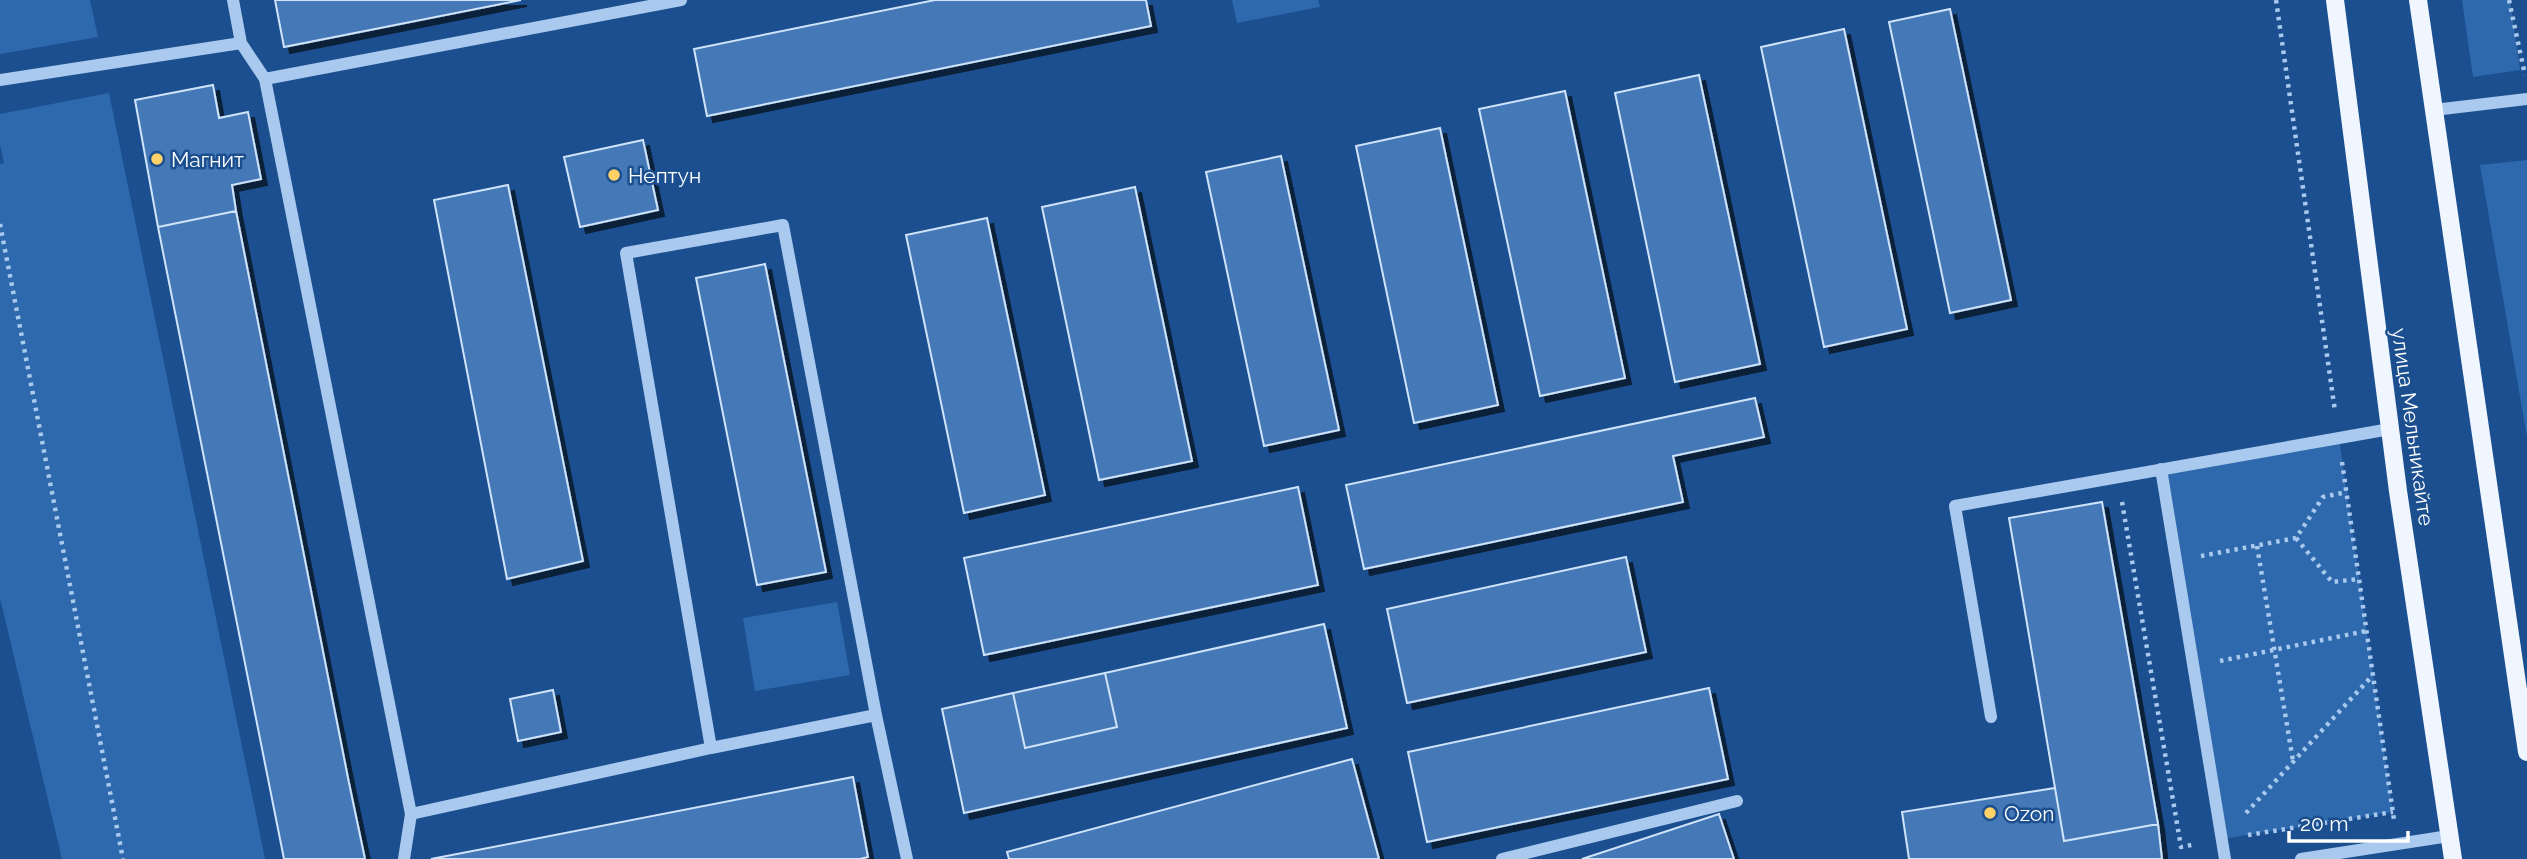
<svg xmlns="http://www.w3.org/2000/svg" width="2527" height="859" font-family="Raleway,sans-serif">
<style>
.green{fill:#2e69ad}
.building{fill:#4478b7;stroke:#cfe3fa;stroke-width:2;filter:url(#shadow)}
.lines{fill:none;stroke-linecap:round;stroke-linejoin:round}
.path{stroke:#a9c9ee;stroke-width:4.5;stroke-dasharray:3.5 5;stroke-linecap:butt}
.minor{stroke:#a9c9ee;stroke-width:12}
.major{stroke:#f0f6ff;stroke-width:18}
.poi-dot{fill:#ffd166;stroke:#1b4f8f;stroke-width:2.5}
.labels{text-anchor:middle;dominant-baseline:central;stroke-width:5;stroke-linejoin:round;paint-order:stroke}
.poi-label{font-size:21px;fill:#fff;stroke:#1b4f8f;text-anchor:start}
.street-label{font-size:21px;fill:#fff;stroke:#1b4f8f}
</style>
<defs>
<filter id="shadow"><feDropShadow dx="6" dy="6" stdDeviation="0" flood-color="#0009"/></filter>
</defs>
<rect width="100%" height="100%" fill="#1b4f8f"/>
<path class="green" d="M 0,0 L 90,0 L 98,37 L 0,54 Z
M 1232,0 L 1318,0 L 1320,7 L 1237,23 Z
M 2462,0 L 2510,0 L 2520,70 L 2473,77 Z
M 109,93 L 265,859 L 62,859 L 0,598 L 0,164 L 4,163 L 0,145 L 0,114 Z
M 2527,160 L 2527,437 L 2480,165 Z
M 2339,438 L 2393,812 L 2222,839 L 2161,469 Z
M 837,602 L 850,675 L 755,691 L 743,618 Z"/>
<path class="building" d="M 275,0 L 521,0 L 284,47 Z
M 935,0 L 1146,0 L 1151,26 L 707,116 L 694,49 Z
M 1950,9 L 2011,300 L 1950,313 L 1889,22 Z
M 1844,29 L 1907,329 L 1824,347 L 1761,47 Z
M 1699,75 L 1760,364 L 1675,382 L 1615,93 Z
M 213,85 L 219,118 L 248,112 L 261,179 L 232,185 L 236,211 L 158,227 L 135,100 Z
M 1565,91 L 1625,378 L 1540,396 L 1479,109 Z
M 1440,128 L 1498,405 L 1414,423 L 1356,146 Z
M 643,140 L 658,210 L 580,227 L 564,157 Z
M 1281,156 L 1339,430 L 1264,446 L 1206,172 Z
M 508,185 L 583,561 L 507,579 L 434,200 Z
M 1135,187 L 1192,461 L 1099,480 L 1042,207 Z
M 236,211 L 349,783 L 365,859 L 284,859 L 158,227 Z
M 987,218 L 1045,495 L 964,513 L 906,235 Z
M 765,264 L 826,572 L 757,585 L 696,278 Z
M 1755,398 L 1764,437 L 1673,456 L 1683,502 L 1364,569 L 1346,485 Z
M 1298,487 L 1318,585 L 984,655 L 964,558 Z
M 2102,502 L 2158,824 L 2064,841 L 2009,518 Z
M 1626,557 L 1646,652 L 1407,703 L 1387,609 Z
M 1324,624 L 1347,728 L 964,813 L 942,709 L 1013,693 L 1025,748 L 1117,727 L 1105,673 Z
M 1105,673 L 1117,727 L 1025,748 L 1013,693 Z
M 1709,688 L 1728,779 L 1427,842 L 1408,752 Z
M 553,690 L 561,732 L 518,741 L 510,699 Z
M 1352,759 L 1379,859 L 1009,859 L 1007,852 Z
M 853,777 L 868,857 L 860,859 L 431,859 Z
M 2055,788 L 2064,841 L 2158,824 L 2162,859 L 1909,859 L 1902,812 Z
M 1719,814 L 1734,859 L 1582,859 Z"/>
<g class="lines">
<path class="path" d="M 2276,0 L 2335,411
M 2509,0 L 2525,75
M 0,224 L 123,859
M 2342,462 L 2394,820
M 2122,502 L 2181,847 L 2196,844
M 2296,538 L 2332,582 L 2359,579
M 2257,546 L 2293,761
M 2201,556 L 2296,538 L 2323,497 L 2347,492
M 2220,661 L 2366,631
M 2246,813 L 2372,676
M 2248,835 L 2393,812"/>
<path class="minor" d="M 233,0 L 241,43
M 265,79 L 411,814
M 0,80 L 241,43 L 265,79 L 681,0
M 2434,110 L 2527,99
M 2161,469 L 2225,859
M 1991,717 L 1955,506 L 2390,429
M 711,748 L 876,715
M 404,859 L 411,814 L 711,748 L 626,253 L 783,225 L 876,715 L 907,859
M 1502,859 L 1737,801
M 2301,859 L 2449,836"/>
<path class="major" d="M 2335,0 L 2398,491 L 2453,859
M 2418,0 L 2527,752"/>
</g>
<g class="poi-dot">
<circle cx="157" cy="159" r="7"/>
<circle cx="614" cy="175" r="7"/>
<circle cx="1990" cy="813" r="7"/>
</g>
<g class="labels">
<g class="poi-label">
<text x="171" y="159">Магнит</text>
<text x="628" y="175">Нептун</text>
<text x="2004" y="813">Ozon</text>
</g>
<g class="street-label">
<text transform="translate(2413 427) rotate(82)">улица Мельникайте</text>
</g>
</g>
<path d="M2289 831v10h119v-10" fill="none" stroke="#ffffff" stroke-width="3.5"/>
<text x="2300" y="831" font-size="21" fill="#ffffff" stroke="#1b4f8f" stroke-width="5" paint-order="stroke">20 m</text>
</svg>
